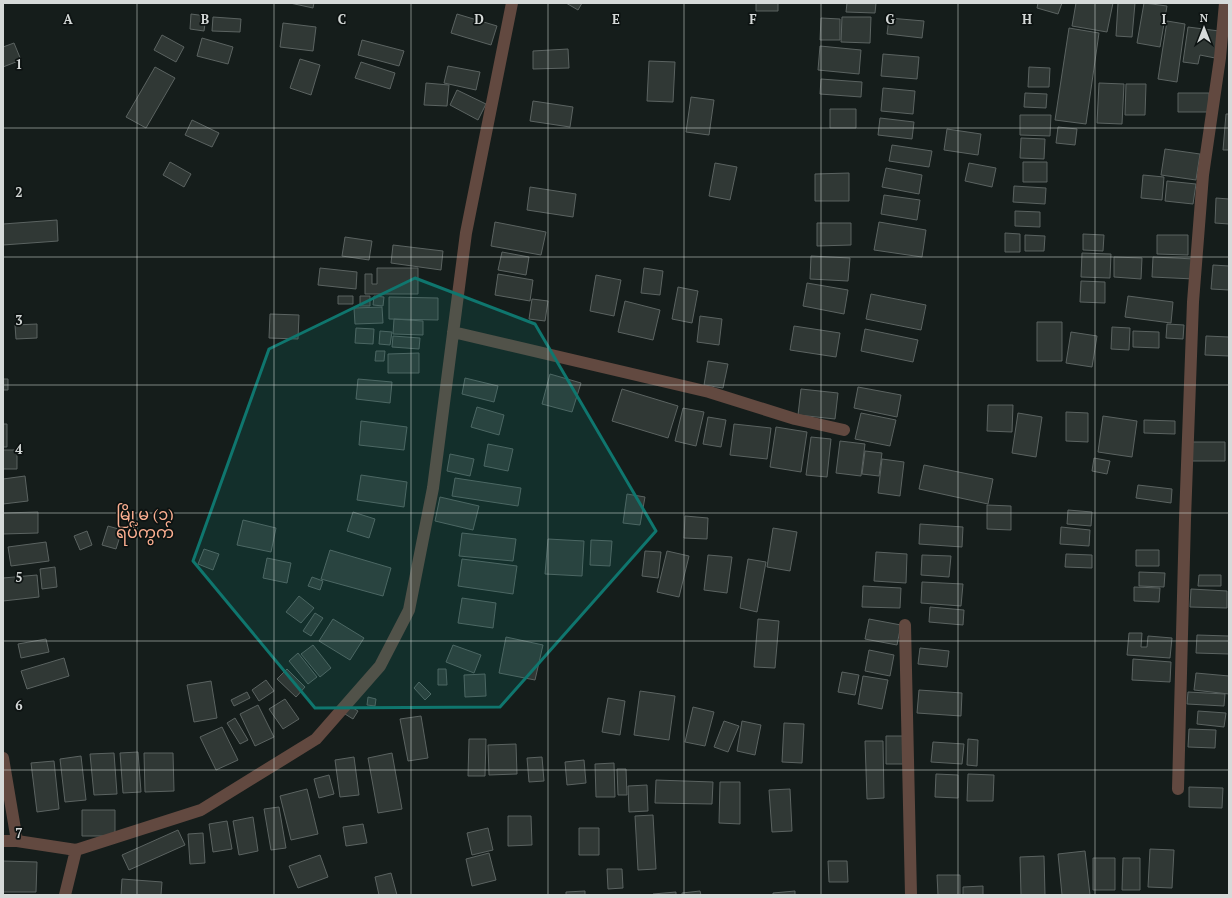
<svg xmlns="http://www.w3.org/2000/svg" width="1232" height="898" font-family="'PT Serif','Noto Sans Myanmar',serif">
<style>
.building{fill:#303835;stroke:#5b6361}
.lines{fill:none;stroke-linecap:round;stroke-linejoin:round}
.street{stroke:#624940;stroke-width:12}
.marked{fill:#0f766e;fill-opacity:0.2;stroke:#0f766e;stroke-width:3;stroke-linejoin:round}
.grid{fill:none;stroke:#d6dad9;stroke-width:1;stroke-opacity:0.55}
.labels{text-anchor:middle;dominant-baseline:central;stroke-width:3.5;stroke-linejoin:round;paint-order:stroke}
.quarter-label{font-size:16px;fill:#fcaf91;stroke:#0d1312}
.grid-label{font-size:13px;text-anchor:middle;font-weight:bold;fill:#d6dad9;stroke:#0d1312;stroke-width:3.5;stroke-linejoin:round;paint-order:stroke}
</style>
<rect width="100%" height="100%" fill="#151d1b"/>
<path class="building" d="M 290,3 L 314,3 L 313,8 Z
M 566,3 L 582,3 L 578,10 Z
M 756,3 L 778,3 L 778,11 L 756,11 Z
M 847,3 L 876,3 L 875,13 L 846,12 Z
M 1038,3 L 1062,3 L 1058,14 L 1037,8 Z
M 1076,3 L 1113,3 L 1107,32 L 1072,26 Z
M 1118,3 L 1135,3 L 1132,37 L 1116,36 Z
M 1144,3 L 1167,6 L 1160,47 L 1137,43 Z
M 191,14 L 206,16 L 204,31 L 190,29 Z
M 457,14 L 497,26 L 491,45 L 451,33 Z
M 213,17 L 241,19 L 240,32 L 212,31 Z
M 842,17 L 871,17 L 870,43 L 841,42 Z
M 821,18 L 840,19 L 840,40 L 820,40 Z
M 889,18 L 924,21 L 922,38 L 887,34 Z
M 1167,21 L 1185,24 L 1177,82 L 1158,79 Z
M 283,23 L 316,27 L 313,51 L 280,47 Z
M 1188,27 L 1219,31 L 1215,58 L 1200,55 L 1198,64 L 1183,62 Z
M 1069,28 L 1099,33 L 1086,124 L 1055,120 Z
M 162,35 L 184,47 L 176,62 L 154,50 Z
M 202,38 L 233,47 L 228,64 L 197,56 Z
M 362,40 L 404,51 L 399,66 L 358,55 Z
M 14,43 L 21,60 L 3,67 L 3,47 Z
M 820,46 L 861,50 L 859,74 L 818,70 Z
M 568,49 L 569,68 L 533,69 L 533,51 Z
M 883,54 L 919,57 L 917,79 L 881,76 Z
M 300,59 L 320,65 L 311,95 L 290,88 Z
M 649,61 L 675,62 L 673,102 L 647,101 Z
M 361,62 L 395,73 L 390,89 L 355,78 Z
M 448,66 L 480,72 L 476,90 L 444,83 Z
M 155,67 L 175,78 L 146,128 L 126,117 Z
M 1029,67 L 1050,68 L 1049,87 L 1028,87 Z
M 821,79 L 862,82 L 861,97 L 820,94 Z
M 426,83 L 449,85 L 447,106 L 424,105 Z
M 1099,83 L 1124,84 L 1122,124 L 1097,123 Z
M 1126,84 L 1146,84 L 1145,115 L 1125,115 Z
M 883,88 L 915,91 L 913,114 L 881,111 Z
M 457,90 L 486,104 L 478,120 L 450,105 Z
M 1025,93 L 1047,94 L 1046,108 L 1024,107 Z
M 1178,93 L 1209,93 L 1209,112 L 1178,112 Z
M 691,97 L 714,100 L 709,135 L 686,132 Z
M 533,101 L 573,107 L 570,127 L 530,121 Z
M 830,109 L 856,109 L 856,128 L 830,128 Z
M 1226,114 L 1229,114 L 1229,150 L 1223,150 Z
M 1020,115 L 1051,115 L 1050,136 L 1020,135 Z
M 880,118 L 914,122 L 912,139 L 878,135 Z
M 192,120 L 219,133 L 212,147 L 185,135 Z
M 1058,127 L 1077,129 L 1075,145 L 1056,143 Z
M 947,129 L 981,134 L 978,155 L 944,150 Z
M 1021,138 L 1045,139 L 1044,159 L 1020,158 Z
M 892,145 L 932,151 L 929,167 L 889,161 Z
M 1165,149 L 1200,154 L 1196,180 L 1161,175 Z
M 170,162 L 191,174 L 184,187 L 163,175 Z
M 1023,162 L 1047,162 L 1047,182 L 1023,182 Z
M 715,163 L 737,167 L 730,200 L 709,196 Z
M 969,163 L 996,168 L 992,187 L 965,181 Z
M 886,168 L 922,175 L 919,194 L 882,187 Z
M 849,173 L 849,201 L 815,201 L 815,174 Z
M 1143,175 L 1164,177 L 1162,200 L 1141,198 Z
M 1167,181 L 1196,184 L 1193,204 L 1165,201 Z
M 1014,186 L 1046,188 L 1045,204 L 1013,202 Z
M 530,187 L 576,194 L 573,217 L 527,210 Z
M 884,195 L 920,200 L 917,220 L 881,214 Z
M 1216,198 L 1229,199 L 1229,224 L 1215,223 Z
M 1015,211 L 1040,212 L 1040,227 L 1015,226 Z
M 57,220 L 58,241 L 3,245 L 3,224 Z
M 495,222 L 546,232 L 541,255 L 491,246 Z
M 879,222 L 926,230 L 922,257 L 874,250 Z
M 817,223 L 851,223 L 851,245 L 817,246 Z
M 1005,233 L 1020,234 L 1020,252 L 1005,252 Z
M 1083,234 L 1104,235 L 1103,251 L 1083,250 Z
M 1025,235 L 1045,236 L 1044,251 L 1025,251 Z
M 1157,235 L 1188,235 L 1188,255 L 1157,254 Z
M 345,237 L 372,241 L 369,260 L 342,256 Z
M 393,245 L 443,251 L 441,270 L 391,263 Z
M 502,252 L 529,257 L 526,275 L 498,270 Z
M 1082,253 L 1111,254 L 1110,278 L 1081,277 Z
M 811,256 L 850,258 L 848,281 L 810,279 Z
M 1114,257 L 1142,258 L 1141,279 L 1114,277 Z
M 1153,257 L 1195,259 L 1194,279 L 1152,277 Z
M 1213,265 L 1229,266 L 1229,290 L 1211,289 Z
M 320,268 L 357,272 L 356,289 L 318,285 Z
M 377,268 L 418,268 L 418,294 L 365,294 L 365,274 L 372,274 L 372,284 L 377,284 Z
M 644,268 L 663,271 L 660,295 L 641,293 Z
M 498,274 L 533,280 L 530,301 L 495,295 Z
M 596,275 L 621,280 L 614,316 L 590,311 Z
M 1081,281 L 1105,282 L 1105,303 L 1080,302 Z
M 807,283 L 848,290 L 844,314 L 803,306 Z
M 678,287 L 698,291 L 692,323 L 672,319 Z
M 871,294 L 926,305 L 921,330 L 866,319 Z
M 338,296 L 353,296 L 353,304 L 338,304 Z
M 360,296 L 370,296 L 370,306 L 360,306 Z
M 374,296 L 384,297 L 383,306 L 373,305 Z
M 1128,296 L 1173,302 L 1171,323 L 1125,317 Z
M 389,297 L 438,298 L 438,320 L 389,319 Z
M 532,299 L 548,301 L 545,321 L 529,319 Z
M 625,301 L 660,310 L 653,340 L 618,332 Z
M 382,307 L 383,323 L 355,324 L 354,308 Z
M 270,314 L 299,315 L 298,339 L 269,338 Z
M 700,316 L 722,319 L 719,345 L 697,342 Z
M 394,319 L 423,321 L 423,335 L 393,334 Z
M 1037,322 L 1062,322 L 1062,361 L 1037,361 Z
M 37,324 L 37,338 L 16,339 L 15,325 Z
M 1167,324 L 1184,325 L 1183,339 L 1166,338 Z
M 794,326 L 840,333 L 836,357 L 790,350 Z
M 1112,327 L 1130,328 L 1129,350 L 1111,349 Z
M 356,328 L 374,329 L 373,344 L 355,343 Z
M 865,329 L 918,340 L 913,362 L 861,351 Z
M 380,331 L 392,332 L 390,345 L 379,344 Z
M 1133,331 L 1159,332 L 1159,348 L 1133,347 Z
M 1071,332 L 1097,336 L 1092,367 L 1066,363 Z
M 393,336 L 420,338 L 419,349 L 392,347 Z
M 1206,336 L 1229,337 L 1229,356 L 1205,355 Z
M 376,351 L 385,351 L 384,361 L 375,361 Z
M 419,353 L 419,373 L 388,373 L 388,354 Z
M 708,361 L 728,364 L 723,388 L 704,385 Z
M 550,374 L 581,383 L 572,412 L 542,404 Z
M 465,378 L 498,386 L 494,402 L 462,394 Z
M 3,379 L 8,379 L 8,390 L 3,390 Z
M 358,379 L 392,382 L 390,403 L 356,399 Z
M 858,387 L 901,395 L 897,417 L 854,408 Z
M 622,389 L 678,406 L 668,438 L 612,421 Z
M 801,389 L 838,393 L 835,419 L 798,415 Z
M 988,405 L 1013,405 L 1012,432 L 987,431 Z
M 477,407 L 504,415 L 499,435 L 471,427 Z
M 683,408 L 704,412 L 696,446 L 675,441 Z
M 1066,412 L 1088,413 L 1088,442 L 1066,441 Z
M 861,413 L 896,420 L 890,446 L 855,439 Z
M 1018,413 L 1042,417 L 1036,457 L 1012,453 Z
M 1103,416 L 1137,421 L 1132,457 L 1098,452 Z
M 708,417 L 726,420 L 721,447 L 703,444 Z
M 1144,420 L 1175,421 L 1175,434 L 1144,433 Z
M 361,421 L 407,427 L 404,450 L 359,445 Z
M 3,424 L 7,424 L 7,447 L 3,447 Z
M 734,424 L 771,428 L 767,459 L 730,455 Z
M 776,427 L 807,432 L 801,472 L 770,467 Z
M 811,437 L 831,439 L 827,477 L 806,475 Z
M 840,441 L 865,444 L 861,476 L 836,473 Z
M 1192,442 L 1225,442 L 1225,461 L 1192,461 Z
M 488,444 L 513,449 L 508,471 L 484,466 Z
M 3,450 L 17,450 L 17,469 L 3,469 Z
M 865,451 L 882,453 L 879,476 L 862,474 Z
M 450,454 L 474,459 L 470,476 L 447,471 Z
M 1094,458 L 1110,461 L 1107,474 L 1092,471 Z
M 882,459 L 904,462 L 900,496 L 878,493 Z
M 924,465 L 993,479 L 988,504 L 919,489 Z
M 361,475 L 407,482 L 404,507 L 357,500 Z
M 25,476 L 28,501 L 3,504 L 3,479 Z
M 455,478 L 521,488 L 518,506 L 452,496 Z
M 1138,485 L 1172,489 L 1171,503 L 1136,498 Z
M 627,494 L 645,497 L 640,525 L 623,523 Z
M 440,497 L 479,506 L 473,530 L 435,521 Z
M 987,505 L 1011,506 L 1011,530 L 987,529 Z
M 1068,510 L 1092,512 L 1091,526 L 1067,524 Z
M 38,512 L 38,533 L 3,534 L 3,513 Z
M 353,512 L 375,519 L 369,538 L 347,531 Z
M 685,516 L 708,518 L 707,539 L 684,538 Z
M 243,520 L 276,528 L 271,552 L 237,545 Z
M 920,524 L 963,527 L 962,547 L 919,544 Z
M 108,526 L 122,530 L 116,549 L 102,545 Z
M 1061,527 L 1090,530 L 1089,546 L 1060,544 Z
M 773,528 L 797,532 L 790,571 L 767,567 Z
M 87,531 L 92,545 L 80,550 L 74,536 Z
M 462,533 L 516,539 L 513,561 L 459,556 Z
M 548,539 L 584,541 L 582,576 L 545,574 Z
M 591,540 L 612,541 L 610,566 L 590,565 Z
M 46,542 L 49,561 L 11,566 L 8,547 Z
M 204,549 L 219,554 L 213,570 L 198,564 Z
M 330,550 L 391,568 L 383,596 L 321,579 Z
M 1136,550 L 1159,550 L 1159,566 L 1136,566 Z
M 645,551 L 661,552 L 658,578 L 642,576 Z
M 667,551 L 689,556 L 679,597 L 657,592 Z
M 876,552 L 907,554 L 906,583 L 874,581 Z
M 1066,554 L 1092,555 L 1092,568 L 1065,567 Z
M 708,555 L 732,557 L 727,593 L 704,590 Z
M 922,555 L 951,556 L 949,577 L 921,575 Z
M 267,558 L 291,563 L 287,583 L 263,578 Z
M 462,559 L 517,566 L 513,594 L 458,586 Z
M 748,559 L 766,562 L 757,612 L 740,608 Z
M 55,567 L 57,587 L 42,589 L 40,569 Z
M 1139,572 L 1165,573 L 1164,587 L 1139,586 Z
M 37,575 L 39,597 L 3,601 L 3,578 Z
M 1199,575 L 1221,575 L 1221,586 L 1198,586 Z
M 312,577 L 323,581 L 320,590 L 308,586 Z
M 922,582 L 963,584 L 961,606 L 921,603 Z
M 863,586 L 901,588 L 900,608 L 862,607 Z
M 1134,587 L 1160,588 L 1159,602 L 1134,601 Z
M 1191,589 L 1227,591 L 1227,608 L 1190,607 Z
M 299,596 L 314,608 L 301,623 L 286,612 Z
M 462,598 L 496,603 L 493,628 L 458,623 Z
M 930,607 L 964,610 L 963,625 L 929,622 Z
M 315,613 L 323,618 L 311,636 L 303,631 Z
M 333,619 L 364,638 L 350,660 L 319,641 Z
M 758,619 L 779,621 L 775,668 L 754,667 Z
M 869,619 L 901,625 L 897,645 L 865,639 Z
M 1129,633 L 1142,633 L 1141,647 L 1147,647 L 1148,636 L 1172,638 L 1170,658 L 1127,655 Z
M 1197,635 L 1229,636 L 1229,654 L 1196,653 Z
M 506,637 L 543,645 L 535,680 L 499,673 Z
M 46,639 L 49,652 L 21,658 L 18,644 Z
M 313,645 L 331,668 L 320,677 L 301,654 Z
M 453,645 L 481,655 L 474,673 L 446,662 Z
M 920,648 L 949,651 L 947,667 L 918,664 Z
M 869,650 L 894,655 L 890,676 L 865,671 Z
M 298,653 L 317,677 L 308,684 L 289,661 Z
M 64,658 L 69,676 L 27,689 L 21,671 Z
M 1133,659 L 1171,662 L 1170,682 L 1132,680 Z
M 287,669 L 305,687 L 296,697 L 277,679 Z
M 438,669 L 446,669 L 447,685 L 438,685 Z
M 842,672 L 859,675 L 855,695 L 838,692 Z
M 1196,673 L 1229,676 L 1229,694 L 1194,690 Z
M 485,674 L 486,696 L 465,697 L 464,675 Z
M 863,676 L 888,680 L 882,709 L 858,704 Z
M 266,680 L 274,691 L 259,701 L 252,690 Z
M 211,681 L 217,718 L 194,722 L 187,685 Z
M 419,682 L 431,694 L 425,700 L 414,688 Z
M 919,690 L 962,693 L 961,716 L 917,713 Z
M 640,691 L 675,696 L 669,740 L 634,735 Z
M 247,692 L 250,698 L 234,706 L 231,700 Z
M 1188,692 L 1225,694 L 1224,706 L 1187,704 Z
M 368,697 L 376,699 L 375,706 L 367,705 Z
M 608,698 L 625,701 L 620,735 L 602,732 Z
M 285,699 L 299,719 L 283,729 L 269,709 Z
M 258,705 L 274,737 L 255,746 L 240,714 Z
M 350,706 L 358,711 L 353,719 L 345,714 Z
M 693,707 L 714,712 L 705,746 L 685,742 Z
M 1198,711 L 1226,713 L 1224,727 L 1197,724 Z
M 421,716 L 428,758 L 408,761 L 400,719 Z
M 235,718 L 248,740 L 240,744 L 227,723 Z
M 724,721 L 739,726 L 728,752 L 714,747 Z
M 742,721 L 761,725 L 755,755 L 737,751 Z
M 784,723 L 804,724 L 802,763 L 782,762 Z
M 222,727 L 238,760 L 216,770 L 200,737 Z
M 1189,729 L 1216,730 L 1215,748 L 1188,747 Z
M 886,736 L 905,736 L 906,764 L 886,764 Z
M 469,739 L 486,739 L 485,776 L 468,776 Z
M 968,739 L 978,740 L 977,766 L 967,765 Z
M 865,741 L 883,741 L 884,798 L 867,799 Z
M 933,742 L 964,744 L 962,764 L 931,762 Z
M 516,744 L 517,774 L 489,775 L 488,745 Z
M 138,752 L 141,792 L 123,793 L 120,753 Z
M 114,753 L 117,794 L 94,795 L 90,754 Z
M 144,753 L 173,753 L 174,791 L 145,792 Z
M 392,753 L 402,809 L 378,813 L 368,758 Z
M 81,756 L 86,800 L 65,802 L 60,759 Z
M 354,757 L 359,795 L 340,797 L 335,760 Z
M 542,757 L 544,781 L 529,782 L 527,758 Z
M 584,760 L 586,783 L 567,785 L 565,762 Z
M 54,761 L 59,809 L 37,812 L 31,763 Z
M 614,763 L 615,797 L 596,797 L 595,764 Z
M 617,769 L 626,769 L 627,795 L 618,795 Z
M 936,774 L 958,775 L 958,798 L 935,797 Z
M 968,774 L 994,775 L 993,801 L 967,801 Z
M 329,775 L 334,794 L 319,798 L 314,779 Z
M 656,780 L 713,782 L 712,804 L 655,803 Z
M 720,782 L 740,782 L 740,824 L 719,823 Z
M 647,785 L 648,811 L 629,812 L 628,786 Z
M 1189,787 L 1223,788 L 1222,808 L 1189,807 Z
M 307,789 L 318,834 L 291,840 L 280,796 Z
M 790,789 L 792,831 L 772,832 L 769,790 Z
M 279,807 L 286,848 L 271,850 L 264,809 Z
M 82,810 L 115,810 L 115,836 L 82,836 Z
M 653,815 L 656,869 L 638,870 L 635,816 Z
M 508,816 L 531,816 L 532,845 L 508,846 Z
M 253,817 L 258,851 L 239,855 L 233,821 Z
M 227,821 L 232,849 L 213,852 L 209,824 Z
M 363,824 L 367,843 L 346,846 L 343,827 Z
M 488,828 L 493,850 L 472,855 L 467,833 Z
M 579,828 L 599,828 L 599,855 L 579,855 Z
M 178,830 L 185,845 L 129,870 L 122,855 Z
M 203,833 L 205,863 L 190,864 L 188,834 Z
M 1150,849 L 1174,850 L 1172,888 L 1148,887 Z
M 1085,851 L 1090,895 L 1062,895 L 1058,854 Z
M 489,853 L 496,880 L 472,886 L 466,859 Z
M 320,855 L 328,877 L 298,888 L 289,866 Z
M 1044,856 L 1045,895 L 1021,895 L 1020,857 Z
M 1093,858 L 1115,858 L 1115,890 L 1093,890 Z
M 1123,858 L 1140,858 L 1140,890 L 1122,890 Z
M 3,861 L 37,862 L 36,892 L 3,892 Z
M 828,861 L 847,861 L 848,882 L 829,882 Z
M 607,869 L 622,869 L 623,888 L 608,889 Z
M 391,873 L 397,895 L 379,895 L 375,877 Z
M 937,875 L 960,875 L 960,895 L 938,895 Z
M 122,879 L 162,882 L 161,895 L 121,895 Z
M 983,886 L 983,895 L 963,895 L 963,887 Z
M 585,891 L 585,895 L 566,895 L 566,892 Z
M 700,891 L 701,895 L 682,895 L 682,893 Z
M 795,891 L 795,895 L 773,895 L 773,893 Z
M 676,892 L 676,895 L 653,895 L 653,894 Z"/>
<g class="lines">
<path class="street" d="M 453,332 L 709,392 L 795,419 L 844,430
M 905,625 L 911,895
M 3,758 L 17,841
M 1178,789 L 1185,519 L 1193,302 L 1203,175 L 1220,58 L 1225,3
M 3,841 L 17,841 L 76,850 L 201,810 L 316,739 L 380,666 L 409,610 L 433,488 L 466,233 L 512,3
M 65,895 L 76,850"/>
</g>
<path class="marked" d="M 415,278 L 535,324 L 656,531 L 500,707 L 315,708 L 193,561 L 269,349 Z"/>
<path class="grid" d="M 137,3 L 137,895M 274,3 L 274,895M 411,3 L 411,895M 548,3 L 548,895M 684,3 L 684,895M 821,3 L 821,895M 958,3 L 958,895M 1095,3 L 1095,895M 3,128 L 1229,128M 3,257 L 1229,257M 3,385 L 1229,385M 3,513 L 1229,513M 3,641 L 1229,641M 3,770 L 1229,770"/>
<g class="labels">
<g class="quarter-label">
<text x="145" y="514">မြို့မ (၁)<tspan x="145" dy="18">ရပ်ကွက်</tspan></text>
</g>
</g>
<g class="grid-label">
<text x="68" y="24">A</text>
<text x="205" y="24">B</text>
<text x="342" y="24">C</text>
<text x="479" y="24">D</text>
<text x="616" y="24">E</text>
<text x="753" y="24">F</text>
<text x="890" y="24">G</text>
<text x="1027" y="24">H</text>
<text x="1164" y="24">I</text>
<text x="19" y="69">1</text>
<text x="19" y="197">2</text>
<text x="19" y="325">3</text>
<text x="19" y="454">4</text>
<text x="19" y="582">5</text>
<text x="19" y="710">6</text>
<text x="19" y="838">7</text>
</g>
<rect width="1232" height="898" fill="none" stroke="#d6dad9" stroke-width="8"/>
<g transform="translate(1204 28)" stroke="#0d1312" stroke-width="3" paint-order="stroke">
<path d="M0-3L7 15L0 10L-7 15Z" fill="#d6dad9"/>
<text y="-6" font-size="11" font-weight="bold" text-anchor="middle" fill="#d6dad9">N</text>
</g>
</svg>
